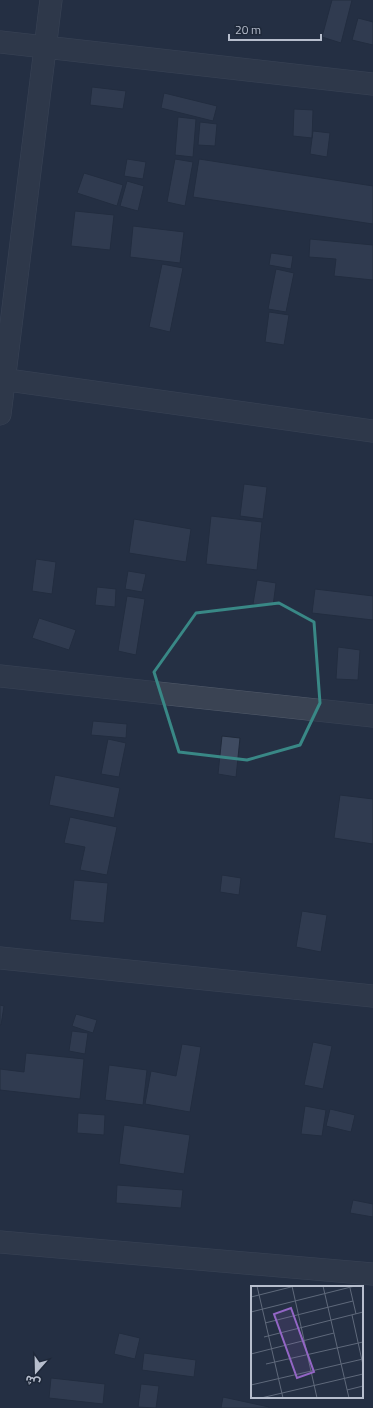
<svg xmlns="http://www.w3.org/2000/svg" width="373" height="1408" font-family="'Titillium Web','Noto Sans Arabic',sans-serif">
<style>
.building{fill:#3f4b61;stroke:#202a3b}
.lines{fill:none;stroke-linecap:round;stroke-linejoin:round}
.minor-casing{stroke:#525b6b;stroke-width:23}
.minor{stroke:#3a4353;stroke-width:22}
.marked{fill:none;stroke:#398886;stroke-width:3;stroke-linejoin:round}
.inset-road{fill:none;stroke:#5f697b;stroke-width:1}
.view{fill:#9366c5;fill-opacity:0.15;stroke:#9366c5;stroke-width:2}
.inset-edge{fill:none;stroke:#b7becd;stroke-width:2}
</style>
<rect width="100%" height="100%" fill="#253044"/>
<path class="building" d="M 332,0 L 352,0 L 341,43 L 322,37 Z
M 358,18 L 373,22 L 373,45 L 352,40 Z
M 92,87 L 126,91 L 123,109 L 90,105 Z
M 164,93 L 217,106 L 213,121 L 161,108 Z
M 294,109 L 313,110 L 312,138 L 293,136 Z
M 178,117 L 196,119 L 193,157 L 175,155 Z
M 200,122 L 217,124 L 215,146 L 198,145 Z
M 313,131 L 330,133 L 327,157 L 310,154 Z
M 127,159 L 146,162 L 143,179 L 124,176 Z
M 175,159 L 193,162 L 185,206 L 167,202 Z
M 199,159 L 373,186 L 373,224 L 193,197 Z
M 84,173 L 123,185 L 117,206 L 77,193 Z
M 127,181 L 144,186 L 138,211 L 120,206 Z
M 75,211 L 114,215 L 110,250 L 71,246 Z
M 133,226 L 184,232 L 180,263 L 130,257 Z
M 310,239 L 373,245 L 373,280 L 334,276 L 336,259 L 309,257 Z
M 271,253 L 293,256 L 291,269 L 269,265 Z
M 162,264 L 183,268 L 170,332 L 149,327 Z
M 276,269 L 294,273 L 286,312 L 268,309 Z
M 269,312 L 289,315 L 284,345 L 265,342 Z
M 244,484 L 267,487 L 263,519 L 240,516 Z
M 211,516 L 262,522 L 257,570 L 206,564 Z
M 134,519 L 191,529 L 186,562 L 129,553 Z
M 36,559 L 56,562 L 52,594 L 32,591 Z
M 128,571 L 146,574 L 142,592 L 125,589 Z
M 257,580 L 276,583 L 273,606 L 253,604 Z
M 97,587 L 116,589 L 115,607 L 95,605 Z
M 315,589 L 373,596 L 373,620 L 312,613 Z
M 127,596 L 145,599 L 136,655 L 118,651 Z
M 39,618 L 76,630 L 69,650 L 32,638 Z
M 338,647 L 360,650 L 358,680 L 336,679 Z
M 93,721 L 127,724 L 126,738 L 91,735 Z
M 222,736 L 240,738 L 236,777 L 218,774 Z
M 108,739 L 126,743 L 119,777 L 101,774 Z
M 55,775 L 120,788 L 114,818 L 49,805 Z
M 340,795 L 373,799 L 373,844 L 334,838 Z
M 70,817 L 117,827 L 107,875 L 80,870 L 85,847 L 64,843 Z
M 222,875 L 241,878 L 239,895 L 220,892 Z
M 74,880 L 108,883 L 104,923 L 70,920 Z
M 302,911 L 327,915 L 321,952 L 296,947 Z
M 0,1005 L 4,1006 L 1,1025 L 0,1025 Z
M 76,1014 L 97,1020 L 93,1033 L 72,1026 Z
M 72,1031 L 88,1033 L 85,1054 L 69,1051 Z
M 313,1042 L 332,1046 L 323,1089 L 304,1085 Z
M 182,1044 L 201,1047 L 190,1112 L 145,1104 L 151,1071 L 176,1076 Z
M 26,1053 L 84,1059 L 80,1099 L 0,1090 L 0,1069 L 24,1072 Z
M 109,1065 L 147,1070 L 143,1105 L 105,1100 Z
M 305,1106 L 326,1110 L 322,1136 L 301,1134 Z
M 330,1109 L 355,1115 L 351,1132 L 326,1126 Z
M 78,1113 L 105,1115 L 104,1135 L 77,1133 Z
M 124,1125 L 190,1135 L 184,1174 L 119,1164 Z
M 117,1185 L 183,1190 L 181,1208 L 116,1203 Z
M 353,1200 L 373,1204 L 373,1217 L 350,1213 Z
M 119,1333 L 140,1338 L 135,1359 L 114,1354 Z
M 144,1353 L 196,1360 L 194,1377 L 142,1370 Z
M 51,1378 L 105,1384 L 103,1404 L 49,1398 Z
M 141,1384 L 159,1386 L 156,1408 L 138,1407 Z
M 223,1397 L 269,1407 L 269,1408 L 221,1408 Z"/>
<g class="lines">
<defs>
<path id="minor" d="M 0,42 L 373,84
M 0,379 L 373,431
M 0,414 L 51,0
M 0,676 L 373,716
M 0,958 L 373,996
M 0,1242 L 373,1274"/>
</defs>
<use href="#minor" class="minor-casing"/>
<use href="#minor" class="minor"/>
</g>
<path d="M0 0H373V1408H0ZM 279,603 L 314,622 L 320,703 L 300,745 L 247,760 L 179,752 L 154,672 L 196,613 Z" fill="#253044" fill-opacity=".55" fill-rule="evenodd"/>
<path class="marked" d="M 279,603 L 314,622 L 320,703 L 300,745 L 247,760 L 179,752 L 154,672 L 196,613 Z"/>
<g transform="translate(251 1286)">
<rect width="112" height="112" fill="#253044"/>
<path class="inset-road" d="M 6,0 L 32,112M 41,0 L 66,112M 72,0 L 98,112M 99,2 L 105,28M 0,11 L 44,0M 0,26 L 104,0M 101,29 L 112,79M 14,37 L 102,15M 13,51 L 112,26M 0,68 L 83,47M 15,78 L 112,56M 0,99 L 112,73M 96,104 L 112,100M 10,112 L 112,88"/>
<path class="view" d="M 40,22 L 63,86 L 46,92 L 23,28 Z"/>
<rect width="112" height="112" class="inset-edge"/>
</g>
<g transform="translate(36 1372) rotate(200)" stroke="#1e2839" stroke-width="3" paint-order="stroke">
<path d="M0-3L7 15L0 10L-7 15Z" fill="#b7becd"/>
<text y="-6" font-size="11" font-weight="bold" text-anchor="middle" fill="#b7becd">ش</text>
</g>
<path d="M229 34v6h92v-6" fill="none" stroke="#b7becd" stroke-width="2"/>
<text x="235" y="34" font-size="12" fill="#b7becd" stroke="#1e2839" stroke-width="3" paint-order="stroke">20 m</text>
</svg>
